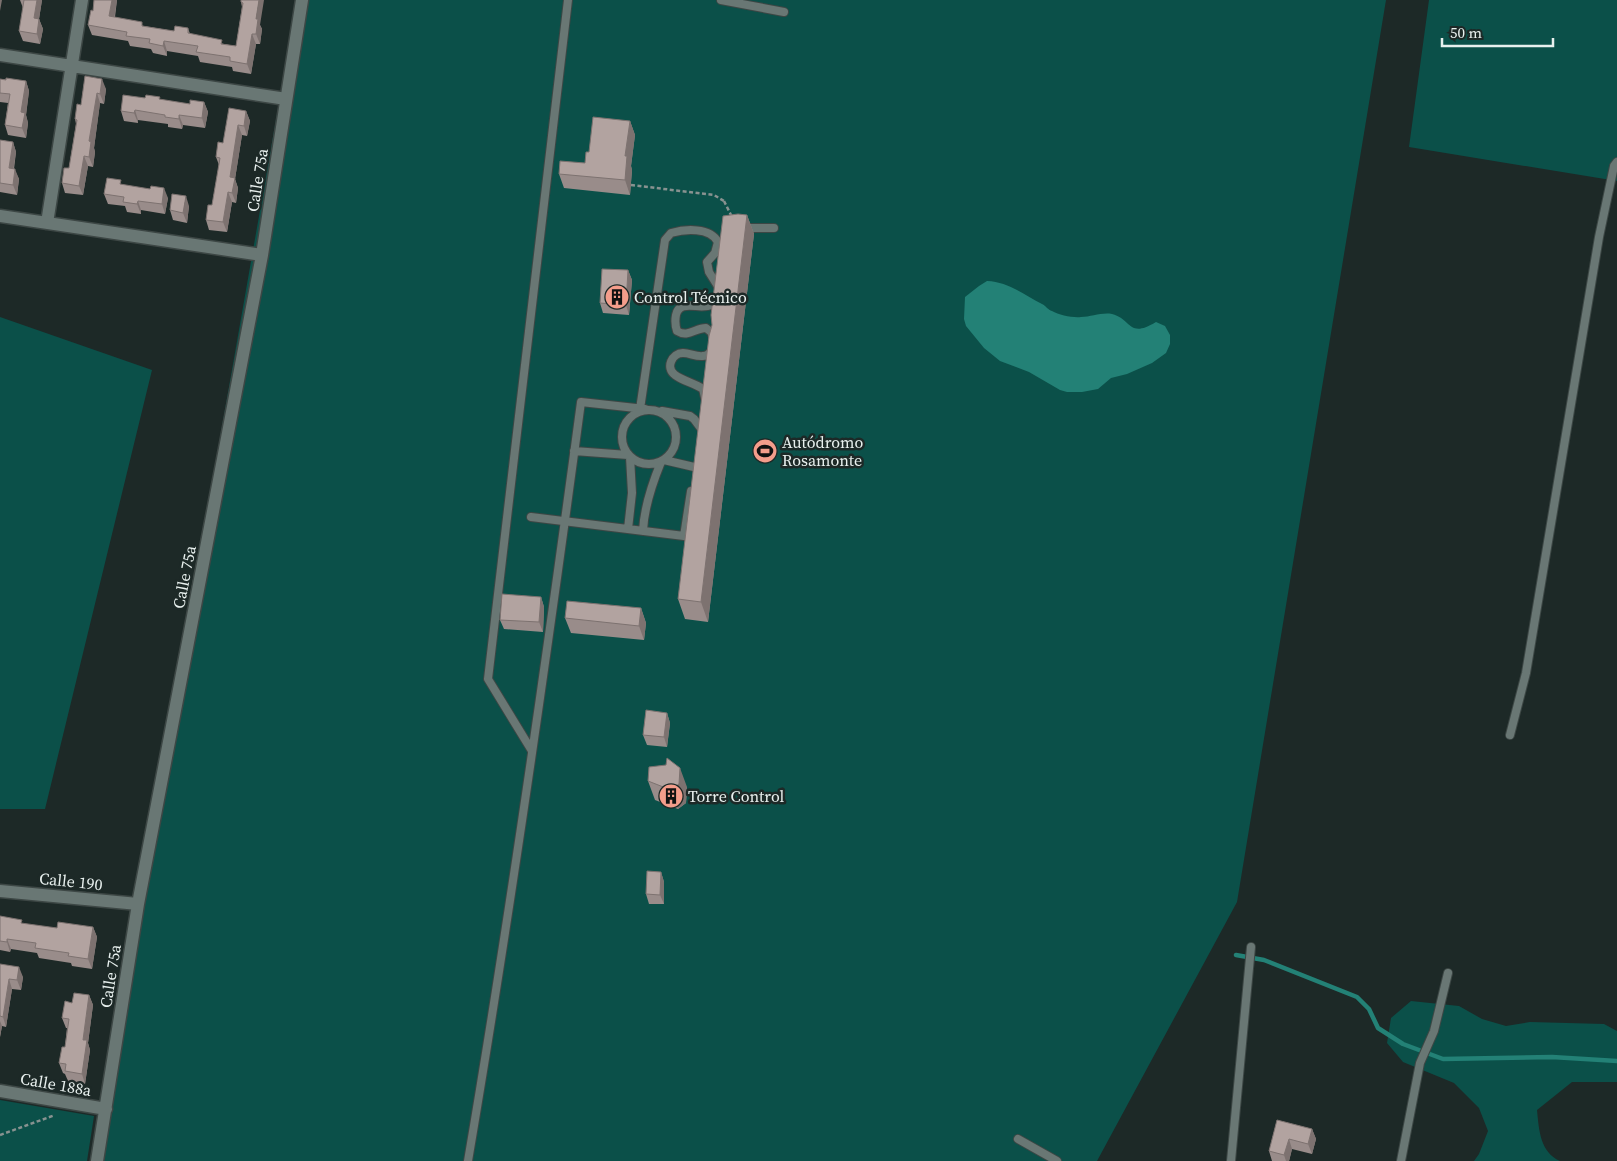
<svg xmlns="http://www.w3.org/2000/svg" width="1617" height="1161" font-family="'Source Serif 4',serif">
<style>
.green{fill:#0b5049}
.water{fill:#238176}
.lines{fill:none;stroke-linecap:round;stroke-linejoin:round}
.stream{stroke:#238176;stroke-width:4.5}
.lane-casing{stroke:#3d4745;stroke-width:10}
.street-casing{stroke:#3d4745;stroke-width:15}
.path{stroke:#889290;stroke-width:2.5;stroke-dasharray:4 2.5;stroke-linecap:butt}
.lane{stroke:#697774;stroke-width:8}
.street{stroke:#697774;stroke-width:12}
.path-bridge{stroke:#889290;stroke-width:2.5;stroke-dasharray:4 2.5;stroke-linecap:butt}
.wall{fill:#998c8a}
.shaded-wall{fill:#7d7270}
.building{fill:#b2a3a0;stroke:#7d7270}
.labels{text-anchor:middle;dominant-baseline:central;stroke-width:5;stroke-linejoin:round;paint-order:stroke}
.street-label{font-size:16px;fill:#e8f0ee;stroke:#1d2927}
.poi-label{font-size:16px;fill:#e8f0ee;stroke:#1d2927;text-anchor:start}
</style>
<rect width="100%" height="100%" fill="#1d2927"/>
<path class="green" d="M 297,0 L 1386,0 L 1237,902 L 1097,1161 L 97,1161 L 138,904 Z
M 1429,0 L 1617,0 L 1617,181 L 1409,147 Z
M 0,317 L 152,370 L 45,809 L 0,809 Z
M 1411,1001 L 1459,1006 L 1482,1019 L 1506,1026 L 1530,1022 L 1604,1024 L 1617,1031 L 1617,1082 L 1572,1082 L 1537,1110 C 1539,1130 1540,1152 1560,1161 L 1474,1161 L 1479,1154 L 1488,1131 L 1479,1108 L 1454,1083 L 1403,1062 L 1387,1043 L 1391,1018 Z
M 0,1100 L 94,1116 L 87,1161 L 0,1161 Z"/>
<path class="water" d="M 987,281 C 1009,282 1024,295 1042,304 C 1046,306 1048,310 1052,311 C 1059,315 1073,318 1081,317 C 1091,317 1102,312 1112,314 C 1132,319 1128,339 1156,322 L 1165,326 L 1170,335 L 1170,344 L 1166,353 L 1152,363 L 1127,374 L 1111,378 L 1098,389 L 1082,392 L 1067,392 L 1060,390 L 1029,372 L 1000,361 L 984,348 L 966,326 L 964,319 L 965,297 L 979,286 Z"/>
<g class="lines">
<path class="stream" d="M 1236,955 L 1264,960 L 1357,997 L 1369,1009 L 1378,1028 L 1403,1044 L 1443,1059 L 1552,1057 L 1617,1061"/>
<defs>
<path id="lane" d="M 721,0 L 784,12
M 743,228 L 774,228
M 705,398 L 703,389 C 694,383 683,381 675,375 C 665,368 672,353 683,353 C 690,353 696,357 703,356 C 707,356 710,353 712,350
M 640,409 L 665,240 L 671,233 C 685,229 710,227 718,242 L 715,253 L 707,262 L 709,272 L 719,288 C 718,324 681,292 676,315 C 675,320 675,325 677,331 C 688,338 695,328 706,328 L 711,332 L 714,339
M622 437a27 27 0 1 1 54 0a27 27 0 1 1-54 0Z
M 662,411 L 690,416 L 694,419 L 700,427
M 574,451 L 628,455
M 664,460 L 694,467
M 531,517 L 684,536 L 691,491
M 628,529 L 632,493 L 630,457
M 643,531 C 644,507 652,484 661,462
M 1510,735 L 1526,673 L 1599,237 L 1614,166 L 1617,162
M 532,751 L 488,679 L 568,0
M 1018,1139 L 1057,1161
M 468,1161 C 511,909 547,656 581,402 L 645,409
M 1231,1161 L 1251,947
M 1401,1161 L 1420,1063 L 1434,1031 L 1448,973"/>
<path id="street" d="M 0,55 L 286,99
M 0,216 L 262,255
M 47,223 L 82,0
M 0,891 L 138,904
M 0,1091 L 106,1109
M 97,1161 L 138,904 L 262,255 L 302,0"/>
</defs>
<use href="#lane" class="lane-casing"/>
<use href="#street" class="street-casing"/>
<path class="path" d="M 631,185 L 714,195 L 724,201
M 0,1135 L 55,1115"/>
<use href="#lane" class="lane"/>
<use href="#street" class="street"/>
<path class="path-bridge" d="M 724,201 L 732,217"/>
</g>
<path class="wall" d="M 20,0 L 42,0 L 39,19 L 43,29 L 40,44 L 23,41 L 19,31 L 23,8 Z
M 94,0 L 117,0 L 115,17 L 144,26 L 174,31 L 188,28 L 190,34 L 224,44 L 236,46 L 242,7 L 241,2 L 241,0 L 260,25 L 262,29 L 260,44 L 256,44 L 251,74 L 233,71 L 232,67 L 200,62 L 198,56 L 167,51 L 167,56 L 153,53 L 151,49 L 130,46 L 128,41 L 92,35 L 88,25 L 93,11 Z
M 85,76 L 106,89 L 104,104 L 100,103 L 94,148 L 95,152 L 93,167 L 88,166 L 83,195 L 65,193 L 62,183 L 69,168 L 76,124 L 75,119 L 81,105 Z
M 0,79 L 26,81 L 29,91 L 26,115 L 28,123 L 26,138 L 8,135 L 5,125 L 8,103 L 0,102 Z
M 161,100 L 190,104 L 204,102 L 208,112 L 205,128 L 183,125 L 182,129 L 168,127 L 168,124 L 138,120 L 138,123 L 124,121 L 121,111 Z
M 246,111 L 250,121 L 247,136 L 242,135 L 235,179 L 238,188 L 236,203 L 232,202 L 227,232 L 209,230 L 206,220 L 212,205 L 219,165 L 216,157 L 223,143 Z
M 630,121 L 635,135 L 631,166 L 632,170 L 630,195 L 564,188 L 559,174 L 585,163 L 589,152 Z
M 0,140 L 13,142 L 16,152 L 14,169 L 19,179 L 17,195 L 0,192 Z
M 122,185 L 168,198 L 165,214 L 141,210 L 141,214 L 127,212 L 125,206 L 108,204 L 104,194 Z
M 189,206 L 187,223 L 173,220 L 170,210 Z
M 747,215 L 754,234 L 708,622 L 685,619 L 678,599 Z
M 628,270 L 632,280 L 629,315 L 603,313 L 600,303 Z
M 541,597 L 544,607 L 543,632 L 504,629 L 500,620 Z
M 641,608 L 646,623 L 644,640 L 571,633 L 565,618 Z
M 667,713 L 670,723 L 667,747 L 647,745 L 643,735 Z
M 648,781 L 687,787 L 686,803 L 678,809 L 655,800 Z
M 661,872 L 664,882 L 664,904 L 649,904 L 646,894 Z
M 0,916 L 23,924 L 57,928 L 93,927 L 97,937 L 92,969 L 72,966 L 71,963 L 39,958 L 37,953 L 11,949 L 10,952 L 0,950 Z
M 0,964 L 23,977 L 21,990 L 12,989 L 6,1027 L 2,1026 L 0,1037 Z
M 89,995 L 93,1005 L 88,1043 L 90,1050 L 85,1084 L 68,1081 L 65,1074 L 63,1073 L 59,1063 L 65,1047 L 67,1028 L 66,1028 L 62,1018 L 72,1003 Z
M 1277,1120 L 1312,1129 L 1316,1139 L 1312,1154 L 1292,1149 L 1289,1161 L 1272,1161 L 1269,1151 Z"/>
<path class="shaded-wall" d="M 0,0 L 2,0 L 0,11 Z
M 37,0 L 42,0 L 39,19 L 43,29 L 40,44 L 37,34 L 34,18 Z
M 112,0 L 117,0 L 113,26 L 109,16 Z
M 259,0 L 264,0 L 260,25 L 262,29 L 260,44 L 256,34 L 256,19 Z
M 252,34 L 256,44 L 251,74 L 247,64 Z
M 164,41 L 167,51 L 167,56 L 163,46 Z
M 102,79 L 106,89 L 104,104 L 100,94 Z
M 26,81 L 29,91 L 26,115 L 28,123 L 26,138 L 22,128 L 21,112 Z
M 97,93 L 100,103 L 94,148 L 95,152 L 93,167 L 89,157 L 89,141 Z
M 204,102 L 208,112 L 205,128 L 202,118 Z
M 135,110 L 138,120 L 138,123 L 134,113 Z
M 246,111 L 250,121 L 247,136 L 244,126 Z
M 179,115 L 183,125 L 182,129 L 179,119 Z
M 630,121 L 635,135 L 631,166 L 632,170 L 630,195 L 625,180 L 625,156 Z
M 238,125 L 242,135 L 235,179 L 238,188 L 236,203 L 232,193 L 230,177 Z
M 13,142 L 16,152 L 12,178 L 9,168 Z
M 84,156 L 88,166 L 83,195 L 79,186 Z
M 15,169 L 19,179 L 17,195 L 13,185 Z
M 164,188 L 168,198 L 165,214 L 162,204 Z
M 228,192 L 232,202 L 227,232 L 223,222 Z
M 186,196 L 189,206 L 187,223 L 183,213 Z
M 138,201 L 141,210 L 141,214 L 137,204 Z
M 747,215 L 754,234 L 708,622 L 701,602 Z
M 628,270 L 632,280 L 629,315 L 626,305 Z
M 541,597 L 544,607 L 543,632 L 539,622 Z
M 641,608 L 646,623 L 644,640 L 639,626 Z
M 667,713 L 670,723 L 667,747 L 664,737 Z
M 680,768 L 687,787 L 686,803 L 678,809 L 671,790 Z
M 661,872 L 664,882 L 664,904 L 660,895 Z
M 93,927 L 97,937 L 92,969 L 88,959 Z
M 7,939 L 11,949 L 10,952 L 7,942 Z
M 19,967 L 23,977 L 21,990 L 17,980 Z
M 9,979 L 12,989 L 6,1027 L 3,1017 Z
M 89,995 L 93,1005 L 88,1043 L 90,1050 L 85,1084 L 82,1074 L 83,1040 Z
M 0,1021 L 2,1026 L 0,1037 Z
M 1312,1129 L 1316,1139 L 1312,1154 L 1308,1144 Z
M 1289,1139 L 1292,1149 L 1289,1161 L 1286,1161 L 1284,1155 Z"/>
<path class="building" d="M 24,0 L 37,0 L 34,18 L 39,19 L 37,34 L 19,31 Z
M 94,0 L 112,0 L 109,16 L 142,22 L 142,26 L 174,31 L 175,26 L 188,28 L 188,33 L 222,40 L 221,44 L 236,46 L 243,3 L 241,2 L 241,0 L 259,0 L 256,19 L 258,19 L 256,34 L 252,34 L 247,64 L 230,61 L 230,57 L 196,52 L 198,46 L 164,41 L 163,46 L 149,43 L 150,39 L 126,36 L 127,32 L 88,25 L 91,10 L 93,11 Z
M 85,76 L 102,79 L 100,94 L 97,93 L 89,141 L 91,142 L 89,157 L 84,156 L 79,186 L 62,183 L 64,168 L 69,168 L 77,120 L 75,119 L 77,104 L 81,105 Z
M 6,78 L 26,81 L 21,112 L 25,113 L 22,128 L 5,125 L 10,94 L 0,93 L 0,79 L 6,80 Z
M 123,95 L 145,98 L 146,95 L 160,97 L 159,99 L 190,104 L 190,100 L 204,102 L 202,118 L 179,115 L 179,119 L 165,117 L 165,115 L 135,110 L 134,113 L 121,111 Z
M 229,108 L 246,111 L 244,126 L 238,125 L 230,177 L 235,178 L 232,193 L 228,192 L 223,222 L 206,220 L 208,205 L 212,205 L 220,158 L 216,157 L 218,142 L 223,143 Z
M 593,117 L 630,121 L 625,156 L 627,156 L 625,180 L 559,174 L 560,161 L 585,163 L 586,152 L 589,152 Z
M 0,140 L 13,142 L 9,168 L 15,169 L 13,185 L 0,183 Z
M 107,178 L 121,180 L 120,184 L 150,189 L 151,186 L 164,188 L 162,204 L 138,201 L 137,204 L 123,202 L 124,197 L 104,194 Z
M 172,194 L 186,196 L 183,213 L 170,210 Z
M 738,214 L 747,215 L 701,602 L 678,599 L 709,336 L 712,325 L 711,315 L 723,216 Z
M 602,269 L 628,270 L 626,305 L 600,303 Z
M 502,594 L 541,597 L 539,622 L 500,620 Z
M 567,601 L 641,608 L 639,626 L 565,618 Z
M 646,710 L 667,713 L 664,737 L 643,735 Z
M 667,758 L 680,768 L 679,784 L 671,790 L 648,781 L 649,767 L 666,765 Z
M 647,871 L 661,872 L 660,895 L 646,894 Z
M 0,916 L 22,920 L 21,923 L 57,928 L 58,922 L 93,927 L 88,959 L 68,956 L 69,953 L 35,948 L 36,943 L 7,939 L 7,942 L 0,941 Z
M 0,964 L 19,967 L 17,980 L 9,979 L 3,1017 L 0,1016 Z
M 74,993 L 89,995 L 83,1040 L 87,1040 L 82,1074 L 65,1071 L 66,1064 L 59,1063 L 62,1047 L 65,1047 L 69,1019 L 62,1018 L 65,1001 L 72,1003 Z
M 1277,1120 L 1312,1129 L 1308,1144 L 1289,1139 L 1284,1155 L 1269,1151 Z"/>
<defs>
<symbol id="building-disc" viewBox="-11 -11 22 22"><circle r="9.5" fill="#f49d8b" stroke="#1d2927"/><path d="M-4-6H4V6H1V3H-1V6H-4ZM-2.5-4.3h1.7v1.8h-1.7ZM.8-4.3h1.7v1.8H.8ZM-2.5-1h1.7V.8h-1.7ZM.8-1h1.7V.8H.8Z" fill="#111"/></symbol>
<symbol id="stadium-disc" viewBox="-11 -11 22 22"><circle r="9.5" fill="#f49d8b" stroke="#1d2927"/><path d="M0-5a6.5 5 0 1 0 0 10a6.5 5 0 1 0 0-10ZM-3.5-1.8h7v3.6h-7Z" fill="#111"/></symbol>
</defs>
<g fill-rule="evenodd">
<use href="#building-disc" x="603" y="283" width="28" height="28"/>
<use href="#stadium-disc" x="751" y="437" width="28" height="28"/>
<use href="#building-disc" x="657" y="782" width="28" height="28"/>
</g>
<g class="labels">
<g class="street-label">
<text transform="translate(257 180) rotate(-81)">Calle 75a</text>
<text transform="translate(184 577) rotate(-79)">Calle 75a</text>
<text transform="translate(71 881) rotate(6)">Calle 190</text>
<text transform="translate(110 976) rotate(-81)">Calle 75a</text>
<text transform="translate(56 1084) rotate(10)">Calle 188a</text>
</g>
<g class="poi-label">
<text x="634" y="297">Control Técnico</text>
<text x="782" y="442">Autódromo<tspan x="782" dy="18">Rosamonte</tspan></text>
<text x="688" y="796">Torre Control</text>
</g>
</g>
<path d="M1442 38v8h111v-8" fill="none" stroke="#e8f0ee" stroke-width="2.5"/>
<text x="1450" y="38" font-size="15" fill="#e8f0ee" stroke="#1d2927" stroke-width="4" paint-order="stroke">50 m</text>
</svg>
